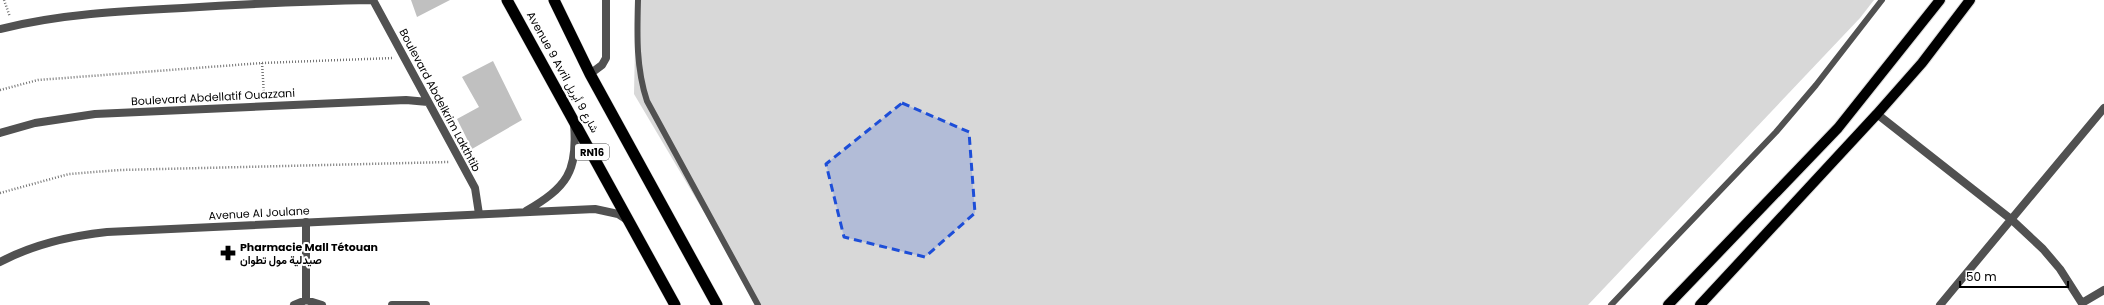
<svg xmlns="http://www.w3.org/2000/svg" width="2104" height="305" font-family="Poppins,Vazirmatn,sans-serif">
<style>
.green{fill:#d8d8d8}
.building{fill:#c0c0c0}
.lines{fill:none;stroke-linecap:round;stroke-linejoin:round}
.primary-casing{stroke:#dbdbdb;stroke-width:12}
.trunk-casing{stroke:#dbdbdb;stroke-width:12}
.path{stroke:#737373;stroke-width:2.5;stroke-dasharray:1 2;stroke-linecap:butt}
.service{stroke:#515151;stroke-width:6}
.minor{stroke:#515151;stroke-width:8}
.tertiary{stroke:#515151;stroke-width:8}
.primary{stroke:#000;stroke-width:10}
.trunk{stroke:#000;stroke-width:11}
.marked{fill:#1d4ed8;fill-opacity:0.2;stroke:#1d4ed8;stroke-width:3;stroke-dasharray:8 5;stroke-linejoin:round}
.labels{text-anchor:middle;dominant-baseline:central;stroke-width:4;stroke-linejoin:round;paint-order:stroke}
.shield{fill:#fff;stroke:#4c4c4c;stroke-width:1}
.shield-label{font-size:10px;font-weight:bold;fill:#000}
.street-label{font-size:11px;fill:#000;stroke:#fff}
.poi-label{font-size:11px;font-weight:bold;fill:#000;stroke:#fff;text-anchor:start}
</style>
<rect width="100%" height="100%" fill="#fff"/>
<path class="green" d="M 636,0 L 1874,0 L 1860,18 L 1588,305 L 759,305 L 634,94 Z"/>
<path class="building" d="M 411,0 L 450,0 L 417,17 Z
M 493,61 L 522,120 L 472,149 L 457,119 L 479,107 L 462,77 Z"/>
<g class="lines">
<defs>
<path id="primary" d="M 1668,305 L 1838,128 L 1940,0
M 1700,305 L 1877,114 L 1922,63 L 1970,0"/>
<path id="trunk" d="M 507,0 L 675,305
M 554,0 L 590,74 L 717,305"/>
</defs>
<use href="#primary" class="primary-casing"/>
<use href="#trunk" class="trunk-casing"/>
<path class="path" d="M 4,0 L 10,17
M 262,63 L 264,95
M 0,90 L 38,80 L 262,63 L 393,58
M 0,193 L 69,174 L 120,170 L 449,162"/>
<path class="service" d="M 638,0 C 637,35 636,68 647,101 L 758,305
M 1611,305 L 1776,132 L 1816,85 L 1882,0"/>
<path class="minor" d="M 373,0 L 475,188 L 479,214
M 0,29 C 60,14 121,11 183,8 C 247,4 310,1 373,0
M 1877,114 L 2012,220 L 2043,249 L 2060,269 L 2083,305
M 0,133 L 35,123 L 95,114 L 406,100 L 428,102
M 306,222 L 306,300
M 2082,303 L 2104,290
M 294,305 L 306,300 L 322,305
M 392,305 L 426,305
M 1940,305 L 2104,108"/>
<path class="tertiary" d="M 590,74 L 602,65 L 606,58 L 606,0
M 526,211 C 567,187 578,172 574,124
M 0,262 C 34,244 69,236 107,232 L 595,209 L 618,214 L 627,220"/>
<use href="#primary" class="primary"/>
<use href="#trunk" class="trunk"/>
</g>
<path class="marked" d="M 902,103 L 969,132 L 975,213 L 925,257 L 844,237 L 826,164 Z"/>
<defs>
<symbol id="pharmacy-bare" viewBox="-9 -9 18 18"><path d="M-2-6h4v4h4v4h-4v4h-4v-4h-4v-4h4Z" fill="#000" stroke="#fff" stroke-width="2.5" paint-order="stroke"/></symbol>
</defs>
<g fill-rule="evenodd">
<use href="#pharmacy-bare" x="217" y="242" width="22" height="22"/>
</g>
<g class="labels">
<rect class="shield" x="575" y="144" width="34" height="16" rx="3"/>
<g class="shield-label">
<text x="592" y="152">RN16</text>
</g>
<g class="street-label">
<text transform="translate(563 72) rotate(61)">Avenue 9 Avril شارع 9 أبريل</text>
<text transform="translate(213 97) rotate(-3)">Boulevard Abdellatif Ouazzani</text>
<text transform="translate(440 100) rotate(62)">Boulevard Abdelkrim Lakthtib</text>
<text transform="translate(259 213) rotate(-3)">Avenue Al Joulane</text>
</g>
<g class="poi-label">
<text x="240" y="247">Pharmacie Mall Tétouan<tspan x="240" dy="13">صيدلية مول تطوان</tspan></text>
</g>
</g>
<path d="M1960 281v6h108v-6" fill="none" stroke="#000000" stroke-width="2"/>
<text x="1966" y="281" font-size="12" fill="#000000" stroke="#ffffff" stroke-width="3" paint-order="stroke">50 m</text>
</svg>
